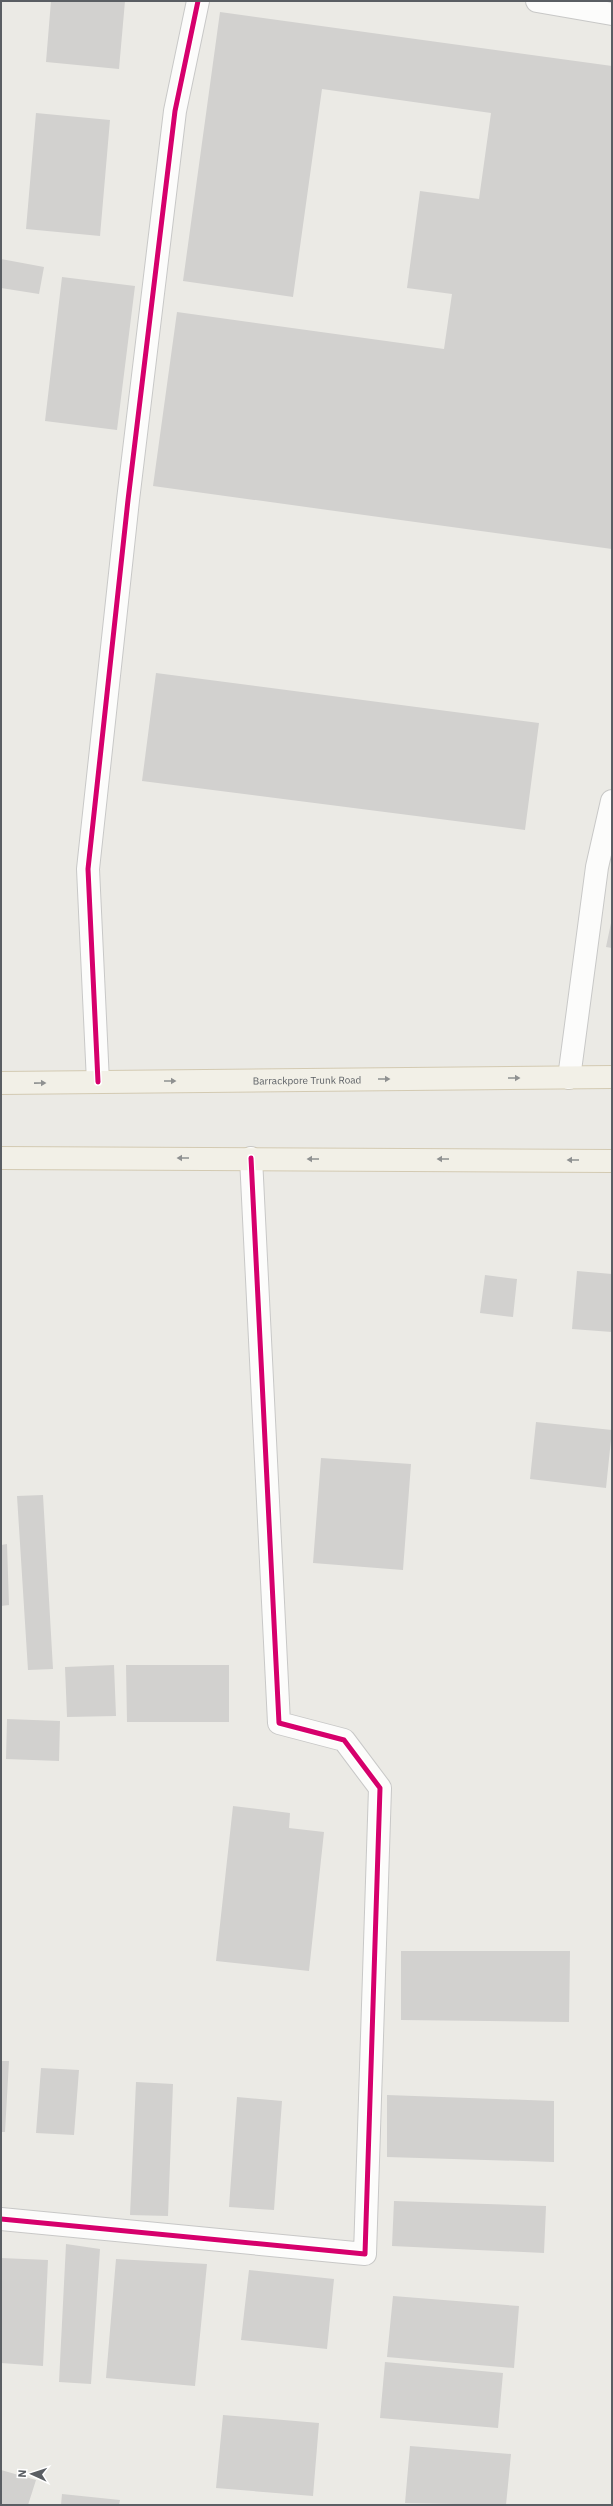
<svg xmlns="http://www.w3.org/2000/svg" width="613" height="2506" font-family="'IBM Plex Sans',sans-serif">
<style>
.building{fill:#d2d1cf}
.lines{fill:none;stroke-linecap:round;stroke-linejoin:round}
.minor-casing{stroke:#c8c8c7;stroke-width:24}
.major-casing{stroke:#d3cab2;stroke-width:24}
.minor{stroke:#fcfcfb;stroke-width:22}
.major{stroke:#f2f0e7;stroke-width:22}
.cycleway-casing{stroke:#fff;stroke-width:8}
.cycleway{stroke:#d6006c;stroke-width:5}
.oneway{fill:#8f9191}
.labels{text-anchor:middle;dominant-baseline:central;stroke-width:3;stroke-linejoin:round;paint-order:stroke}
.street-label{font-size:10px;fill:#5a5e63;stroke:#fff}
</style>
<rect width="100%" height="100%" fill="#ebeae5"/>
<path class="building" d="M 51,1 L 125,1 L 119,69 L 46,62 Z
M 220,12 L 612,66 L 612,549 L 153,486 L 177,312 L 444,349 L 452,294 L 407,288 L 420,191 L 479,199 L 491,113 L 322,89 L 293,297 L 183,281 Z
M 36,113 L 110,120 L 100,236 L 26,229 Z
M 1,259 L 44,267 L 39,294 L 1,288 Z
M 62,277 L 135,286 L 117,430 L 45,421 Z
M 156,673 L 539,723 L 525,830 L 142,781 Z
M 611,923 L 612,923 L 612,948 L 606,947 Z
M 577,1271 L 612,1274 L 612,1332 L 572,1329 Z
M 485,1275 L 517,1279 L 513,1317 L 480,1313 Z
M 536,1422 L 612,1430 L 606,1488 L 530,1479 Z
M 321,1458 L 411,1464 L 403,1570 L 313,1563 Z
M 43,1495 L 53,1669 L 28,1670 L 17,1496 Z
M 7,1544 L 9,1605 L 1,1606 L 1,1545 Z
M 114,1665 L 116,1716 L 67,1717 L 65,1667 Z
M 126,1665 L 229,1665 L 229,1722 L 127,1722 Z
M 7,1719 L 60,1721 L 59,1761 L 6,1759 Z
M 233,1806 L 290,1813 L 289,1828 L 324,1832 L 309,1971 L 216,1961 Z
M 401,1951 L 570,1951 L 569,2022 L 401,2020 Z
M 1,2061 L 9,2061 L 5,2132 L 1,2132 Z
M 41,2068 L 79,2070 L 74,2135 L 36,2133 Z
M 136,2082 L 173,2084 L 168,2216 L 130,2215 Z
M 387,2095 L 554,2101 L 554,2162 L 387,2157 Z
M 237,2097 L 282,2101 L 274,2210 L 229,2207 Z
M 394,2201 L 546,2206 L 544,2253 L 392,2246 Z
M 66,2244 L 100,2249 L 91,2384 L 59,2382 Z
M 1,2258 L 48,2260 L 43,2366 L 1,2363 Z
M 116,2259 L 207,2264 L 195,2386 L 106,2378 Z
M 249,2270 L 334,2279 L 327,2349 L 241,2340 Z
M 393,2296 L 519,2306 L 514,2368 L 387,2357 Z
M 385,2362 L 503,2373 L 498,2428 L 380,2418 Z
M 223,2415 L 319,2423 L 313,2496 L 216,2488 Z
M 410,2446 L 511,2454 L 506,2505 L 405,2503 Z
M 1,2470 L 36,2480 L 28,2505 L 1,2505 Z
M 62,2494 L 120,2500 L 119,2505 L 61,2505 Z"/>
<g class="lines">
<defs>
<path id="minor" d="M 537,1 L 612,14
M 569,1078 L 597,867 L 612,801
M 98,1082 L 88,869 L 128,500 L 175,111 L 198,1
M 1,2219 L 365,2254 L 380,1788 L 344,1740 L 279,1723 L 251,1158"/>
<g id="major">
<path id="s1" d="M 1,1083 L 612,1077"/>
<path d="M 1,1158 L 612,1161"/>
</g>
</defs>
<use href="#minor" class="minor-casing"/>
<use href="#major" class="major-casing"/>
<use href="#minor" class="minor"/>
<use href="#major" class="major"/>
<defs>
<path id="cycleway" d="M 98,1082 L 88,869 L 128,500 L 175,111 L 198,1
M 1,2219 L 365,2254 L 380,1788 L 344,1740 L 279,1723 L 251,1158"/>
</defs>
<use href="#cycleway" class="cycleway-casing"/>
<use href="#cycleway" class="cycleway"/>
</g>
<defs><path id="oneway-solid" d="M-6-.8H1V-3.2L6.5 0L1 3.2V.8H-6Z"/></defs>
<g class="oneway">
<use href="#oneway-solid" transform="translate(514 1078)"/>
<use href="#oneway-solid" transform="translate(384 1079)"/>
<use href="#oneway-solid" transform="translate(170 1081)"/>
<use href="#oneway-solid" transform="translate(40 1083) rotate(-1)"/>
<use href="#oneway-solid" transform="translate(183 1158) rotate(-180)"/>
<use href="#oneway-solid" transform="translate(313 1159) rotate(-180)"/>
<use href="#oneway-solid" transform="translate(443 1159) rotate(-180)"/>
<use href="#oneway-solid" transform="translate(573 1160) rotate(-180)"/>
</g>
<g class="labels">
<g class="street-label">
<text stroke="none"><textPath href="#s1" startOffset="306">Barrackpore Trunk Road</textPath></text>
</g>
</g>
<rect width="613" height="2506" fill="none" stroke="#5a5e63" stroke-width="4"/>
<g transform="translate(32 2474) rotate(273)" stroke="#ffffff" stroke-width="3" paint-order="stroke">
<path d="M0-3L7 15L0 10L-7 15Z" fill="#5a5e63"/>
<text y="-6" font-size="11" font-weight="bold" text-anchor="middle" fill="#5a5e63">N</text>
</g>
</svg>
